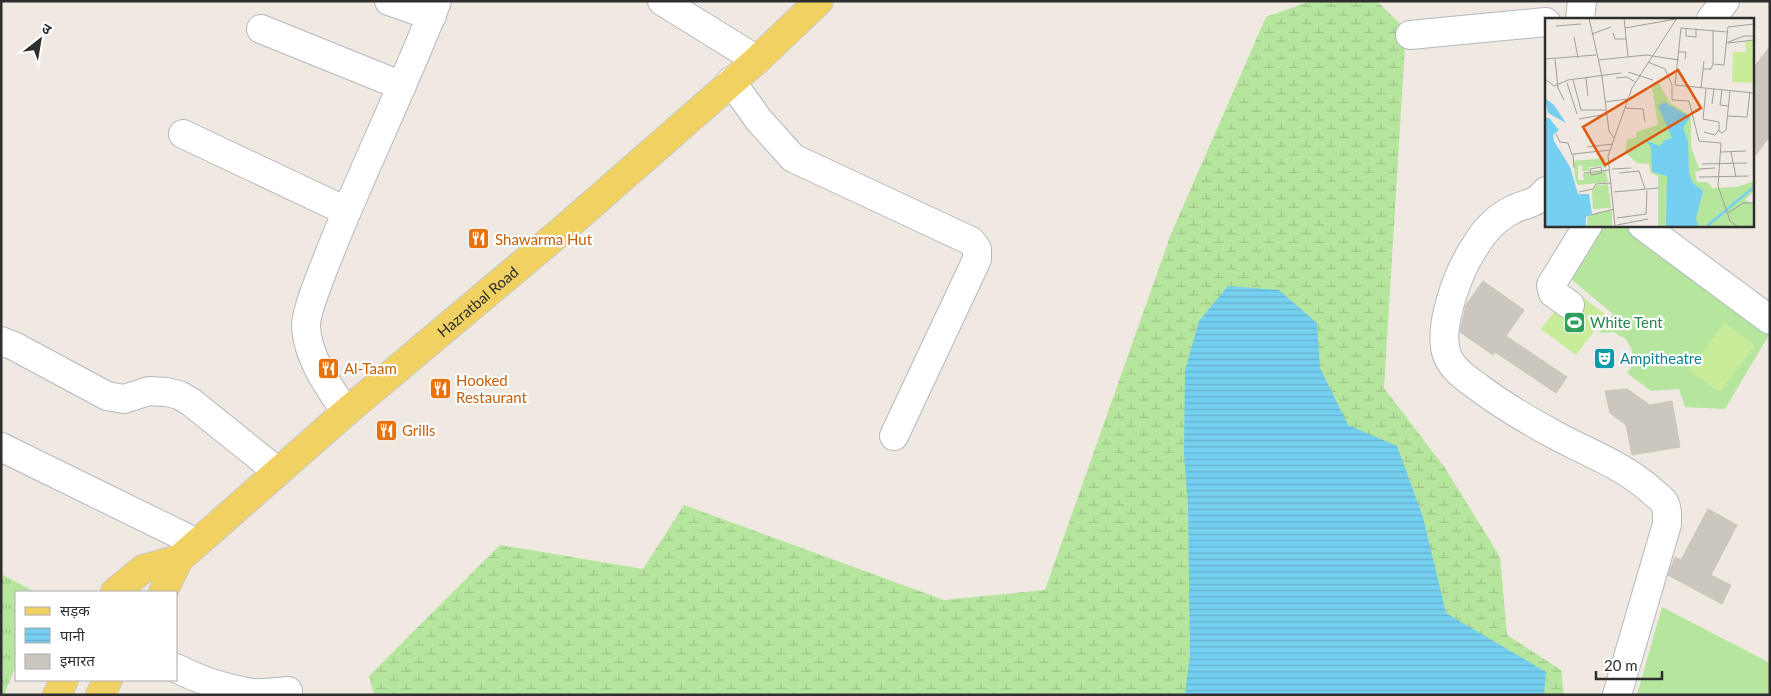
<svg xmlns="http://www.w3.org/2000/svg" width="1771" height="696" font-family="Lato,'Noto Sans Devanagari',sans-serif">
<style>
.grass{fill:#b6e59e}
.wetland{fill:url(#wetland-marsh)}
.park{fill:url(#park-tufts)}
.pitch{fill:#c9ec9a}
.water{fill:url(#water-rules)}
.building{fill:#cbc7bf;stroke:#cbc5ba}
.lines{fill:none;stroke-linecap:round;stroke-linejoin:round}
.minor-casing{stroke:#b4b7c1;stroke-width:30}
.major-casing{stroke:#c9c9c9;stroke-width:30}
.minor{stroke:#fff;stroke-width:28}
.major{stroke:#f2d163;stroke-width:28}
.labels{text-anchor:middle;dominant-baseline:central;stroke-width:4.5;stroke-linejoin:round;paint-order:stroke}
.food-label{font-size:15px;fill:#c56008;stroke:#fff;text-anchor:start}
.street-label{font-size:15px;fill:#2e2e2e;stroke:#fff}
.leisure-label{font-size:15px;fill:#27864d;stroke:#fff;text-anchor:start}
.culture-label{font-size:15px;fill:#0d838f;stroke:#fff;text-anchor:start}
.inset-river{fill:none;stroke:#75cff0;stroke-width:2.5}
.inset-road{fill:none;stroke:#a29e99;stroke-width:1}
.view{fill:#df570e;fill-opacity:0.15;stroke:#df570e;stroke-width:2.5}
.inset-edge{fill:none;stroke:#2e2e2e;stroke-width:2.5}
</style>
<defs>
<pattern id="wetland-marsh" width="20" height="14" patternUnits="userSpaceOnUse" patternTransform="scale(1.25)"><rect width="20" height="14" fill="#b6e59e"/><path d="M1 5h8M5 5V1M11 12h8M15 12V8" fill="none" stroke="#9dc588"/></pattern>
<pattern id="park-tufts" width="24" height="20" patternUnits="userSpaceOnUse" patternTransform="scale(1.25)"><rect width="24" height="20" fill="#b6e59e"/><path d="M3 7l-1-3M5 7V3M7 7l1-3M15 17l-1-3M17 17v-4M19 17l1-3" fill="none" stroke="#9dc588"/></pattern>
<pattern id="water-rules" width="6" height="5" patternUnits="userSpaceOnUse" patternTransform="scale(1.25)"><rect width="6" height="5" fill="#75cff0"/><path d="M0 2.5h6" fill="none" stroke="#66b2ce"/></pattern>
</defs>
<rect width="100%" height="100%" fill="#efe9e1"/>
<path class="grass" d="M 1598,225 L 1623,225 L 1770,329 L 1770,333 L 1725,409 L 1685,407 L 1679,389 L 1651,391 L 1627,373 L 1633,364 L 1632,350 L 1626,339 L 1613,332 L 1599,333 L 1613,314 L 1565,274 Z
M 1662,607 L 1770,663 L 1770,695 L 1637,695 Z"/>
<path class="wetland" d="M 1311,1 L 1377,1 L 1406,30 L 1384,388 L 1445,468 L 1500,557 L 1507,635 L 1561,670 L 1564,695 L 374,695 L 369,676 L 500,545 L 643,569 L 684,505 L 944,600 L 1045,590 L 1171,234 L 1266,17 Z"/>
<path class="park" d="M 1,574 L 35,592 L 16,592 L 16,665 L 4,695 L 1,695 Z"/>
<path class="pitch" d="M 1572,289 L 1606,315 L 1576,355 L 1541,329 Z
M 1724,323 L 1755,345 L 1720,392 L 1689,370 Z"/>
<path class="water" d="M 1228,286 L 1279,290 L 1317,323 L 1320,368 L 1348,425 L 1397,446 L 1423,517 L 1446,613 L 1546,672 L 1544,695 L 1185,695 L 1190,655 L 1188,506 L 1184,454 L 1185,370 L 1199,321 Z"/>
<path class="building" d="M 1770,46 L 1770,136 L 1752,160 L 1752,70 Z
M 1483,281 L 1524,310 L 1506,336 L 1567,377 L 1556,393 L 1495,352 L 1493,355 L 1460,332 L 1466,305 Z
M 1627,389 L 1650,405 L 1672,401 L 1680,447 L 1632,455 L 1626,425 L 1610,413 L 1605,391 Z
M 1708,509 L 1737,525 L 1711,575 L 1731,585 L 1722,604 L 1668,575 L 1675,557 L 1681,560 Z"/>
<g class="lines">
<defs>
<path id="minor" d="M 389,1 L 432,16
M 662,1 L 757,60
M 1580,19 L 1582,1
M 1711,19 L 1725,1
M 261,29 L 402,86
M 1410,35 L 1546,22
M 731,81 L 758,119 L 793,158 L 971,241 L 977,249 L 977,259 L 972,270 L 894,436
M 183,134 L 346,211
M 1546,191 C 1534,205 1530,202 1514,209 C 1497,217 1483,232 1474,248 C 1458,272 1437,328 1447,355 C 1452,369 1467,379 1478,387 C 1502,405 1529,421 1555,435 C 1588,453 1625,466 1653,492 C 1656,495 1661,498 1664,502 C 1668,509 1667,517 1667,524 L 1617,695
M 1642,225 L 1770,320
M 1570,305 L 1553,293 L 1551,285 L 1588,225
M 1,341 L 14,346 L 107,396 L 124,399 L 149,391 L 166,392 L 179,395 L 191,402 L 278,472
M 346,412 C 329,387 308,359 306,327 C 305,312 324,268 330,252 C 364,167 404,86 437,1
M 1,447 L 197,543
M 176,668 C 199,680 227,689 252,693 C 264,694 277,692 288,691"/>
<g id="major">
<path d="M 115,592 L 143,569 L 179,559"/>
<path id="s1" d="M 163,592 L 179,559 L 346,412 L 565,228 L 757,60 L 819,1"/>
<path d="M 57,695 L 64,680"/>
<path d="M 100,695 L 108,680"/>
</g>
</defs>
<use href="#minor" class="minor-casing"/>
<use href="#major" class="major-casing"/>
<use href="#minor" class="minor"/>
<use href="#major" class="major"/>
</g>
<defs>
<symbol id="restaurant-square" viewBox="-11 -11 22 22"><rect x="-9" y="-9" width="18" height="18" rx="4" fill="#e8710a" stroke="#fff"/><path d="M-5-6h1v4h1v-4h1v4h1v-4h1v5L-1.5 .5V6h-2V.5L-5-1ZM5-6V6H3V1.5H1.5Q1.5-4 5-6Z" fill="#fff"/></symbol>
<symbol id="stadium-square" viewBox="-11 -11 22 22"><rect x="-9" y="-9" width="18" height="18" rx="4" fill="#2e9e5b" stroke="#fff"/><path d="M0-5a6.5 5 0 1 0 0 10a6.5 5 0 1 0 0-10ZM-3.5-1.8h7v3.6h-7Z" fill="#fff"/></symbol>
<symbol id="theatre-square" viewBox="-11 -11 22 22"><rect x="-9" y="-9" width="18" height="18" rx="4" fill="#0f9aa8" stroke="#fff"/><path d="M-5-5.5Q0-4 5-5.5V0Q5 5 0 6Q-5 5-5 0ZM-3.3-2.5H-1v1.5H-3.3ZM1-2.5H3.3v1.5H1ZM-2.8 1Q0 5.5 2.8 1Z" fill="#fff"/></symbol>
</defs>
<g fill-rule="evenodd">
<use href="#restaurant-square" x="466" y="226" width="25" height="25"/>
<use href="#stadium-square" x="1562" y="310" width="25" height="25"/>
<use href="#theatre-square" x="1592" y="346" width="25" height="25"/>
<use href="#restaurant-square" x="316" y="356" width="25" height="25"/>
<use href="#restaurant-square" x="428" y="376" width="25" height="25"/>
<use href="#restaurant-square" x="374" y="418" width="25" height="25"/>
</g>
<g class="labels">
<g class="food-label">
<text x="495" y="239">Shawarma Hut</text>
<text x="344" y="368">Al-Taam</text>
<text x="456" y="380">Hooked<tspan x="456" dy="17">Restaurant</tspan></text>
<text x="402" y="430">Grills</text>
</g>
<g class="street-label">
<text stroke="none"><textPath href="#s1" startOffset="431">Hazratbal Road</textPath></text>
</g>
<g class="leisure-label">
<text x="1590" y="322">White Tent</text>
</g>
<g class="culture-label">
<text x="1620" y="358">Ampitheatre</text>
</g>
</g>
<g transform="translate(1545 18)">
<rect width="209" height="209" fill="#efe9e1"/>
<path d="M 111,65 L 114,65 L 125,85 L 146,98 L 146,129 L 155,153 L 150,153 L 152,164 L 163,164 L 167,170 L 192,169 L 209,163 L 209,173 L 200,182 L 209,186 L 209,208 L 113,208 L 113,158 L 106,155 L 104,146 L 92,145 L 80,134 L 82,122 L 91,119 L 91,114 L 113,107 L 107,69 Z" fill="#b6e59e"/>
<path d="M 60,140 L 61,151 L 57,148 L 44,149 L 44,153 L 37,153 L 38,148 L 33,147 L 33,162 L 39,162 L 38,156 L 61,153 L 63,164 L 34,167 L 31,164 L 28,143 ZM 63,166 L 66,190 L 48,191 L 47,172 L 50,168 ZM 67,192 L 67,208 L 42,208 L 43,197 Z" fill="#b6e59e"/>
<path d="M 208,23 L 208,33 L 204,33 L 209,33 L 209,65 L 187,64 L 188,34 L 201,34 L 200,24 Z" fill="#c9ec9a"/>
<path d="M 0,80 L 9,87 L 21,105 L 3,95 ZM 119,84 L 145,99 L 138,110 L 143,123 L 144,154 L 147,164 L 158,173 L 151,200 L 153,208 L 121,208 L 122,158 L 107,154 L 106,129 L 100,122 L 115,128 L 120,122 L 127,120 L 113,88 ZM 0,100 L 4,100 L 14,112 L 8,117 L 9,123 L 25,149 L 33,176 L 44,176 L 47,196 L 41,199 L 41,208 L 0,208 Z" fill="#75cff0"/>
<path class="inset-river" d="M 162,208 L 209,169"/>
<path class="inset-road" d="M 44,0 L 57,58 L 64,113 L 69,120M 79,0 L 83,39M 11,8 L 36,6M 80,10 L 131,1M 141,10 L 141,18 L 151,19 L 151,11M 168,12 L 168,46M 182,14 L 136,10 L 130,67 L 209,75M 68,15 L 70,21 L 81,21M 47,16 L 66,9M 29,19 L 33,40M 181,25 L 199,18 L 209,18M 183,25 L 209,22M 133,34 L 141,34 L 140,41M 0,41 L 51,37M 10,41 L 13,70 L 19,82M 53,42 L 101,37 L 134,42M 103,44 L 120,51 L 127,67 L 127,82 L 144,83 L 154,123 L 176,125 L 173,168 L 185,203 L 192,208M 158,51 L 166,51 L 168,46 L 179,47 L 183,9 L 209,6M 83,54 L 108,62M 41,60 L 43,78M 71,60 L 82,59 L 90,64M 0,61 L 9,68 L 23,62 L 76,55M 28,62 L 36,92 L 61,92M 22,65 L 32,96M 156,70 L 159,43M 161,71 L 158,101 L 174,104 L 174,113 L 177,115 L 181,112 L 185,73M 177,72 L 175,87 L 183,88M 60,84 L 82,81M 167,86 L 169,71M 80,90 L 98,91 L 100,104M 182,98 L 202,99 L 205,74M 34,101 L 62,96M 159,114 L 170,117 L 174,112M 11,116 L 15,124 L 23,125 L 27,137M 42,129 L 68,126M 176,134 L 201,133M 186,134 L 191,159M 157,146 L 202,145M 56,149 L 57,155 L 46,157 L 45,151 ZM 29,150 L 28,136 L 65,132M 67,151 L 86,150M 154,151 L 170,150M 39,155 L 64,152M 74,155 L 94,153 L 100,171M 154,159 L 204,158M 34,174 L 48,171 L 51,166 L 66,165M 69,174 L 113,170M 183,195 L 198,185 L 209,185M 46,197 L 69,191M 72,200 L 101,196 L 102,173M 72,207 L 103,201M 70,208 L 63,138 L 87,70 L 132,0"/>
<path class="view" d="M 133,52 L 156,90 L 60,147 L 38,109 Z"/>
<rect width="209" height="209" class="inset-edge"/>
</g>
<rect width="1771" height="696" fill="none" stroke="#2e2e2e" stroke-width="5"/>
<rect x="15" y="591" width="162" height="90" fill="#ffffff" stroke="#ababab"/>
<rect x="25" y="607" width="25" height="8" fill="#f2d163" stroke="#ababab"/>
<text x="60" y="616" font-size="15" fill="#2e2e2e">सड़क</text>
<rect x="25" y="628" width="25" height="15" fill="url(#water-rules)" stroke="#ababab"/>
<text x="60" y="641" font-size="15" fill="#2e2e2e">पानी</text>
<rect x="25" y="654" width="25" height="15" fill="#cbc7bf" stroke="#ababab"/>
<text x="60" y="666" font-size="15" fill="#2e2e2e">इमारत</text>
<g transform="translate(40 40) rotate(31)" stroke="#ffffff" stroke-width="4" paint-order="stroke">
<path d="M0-4L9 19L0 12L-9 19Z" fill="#2e2e2e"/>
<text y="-8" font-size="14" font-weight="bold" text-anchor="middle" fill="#2e2e2e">उ</text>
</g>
<path d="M1596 671v8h66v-8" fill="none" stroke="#2e2e2e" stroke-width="2.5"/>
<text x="1604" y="671" font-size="15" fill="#2e2e2e" stroke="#ffffff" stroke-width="4" paint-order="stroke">20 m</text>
</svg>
